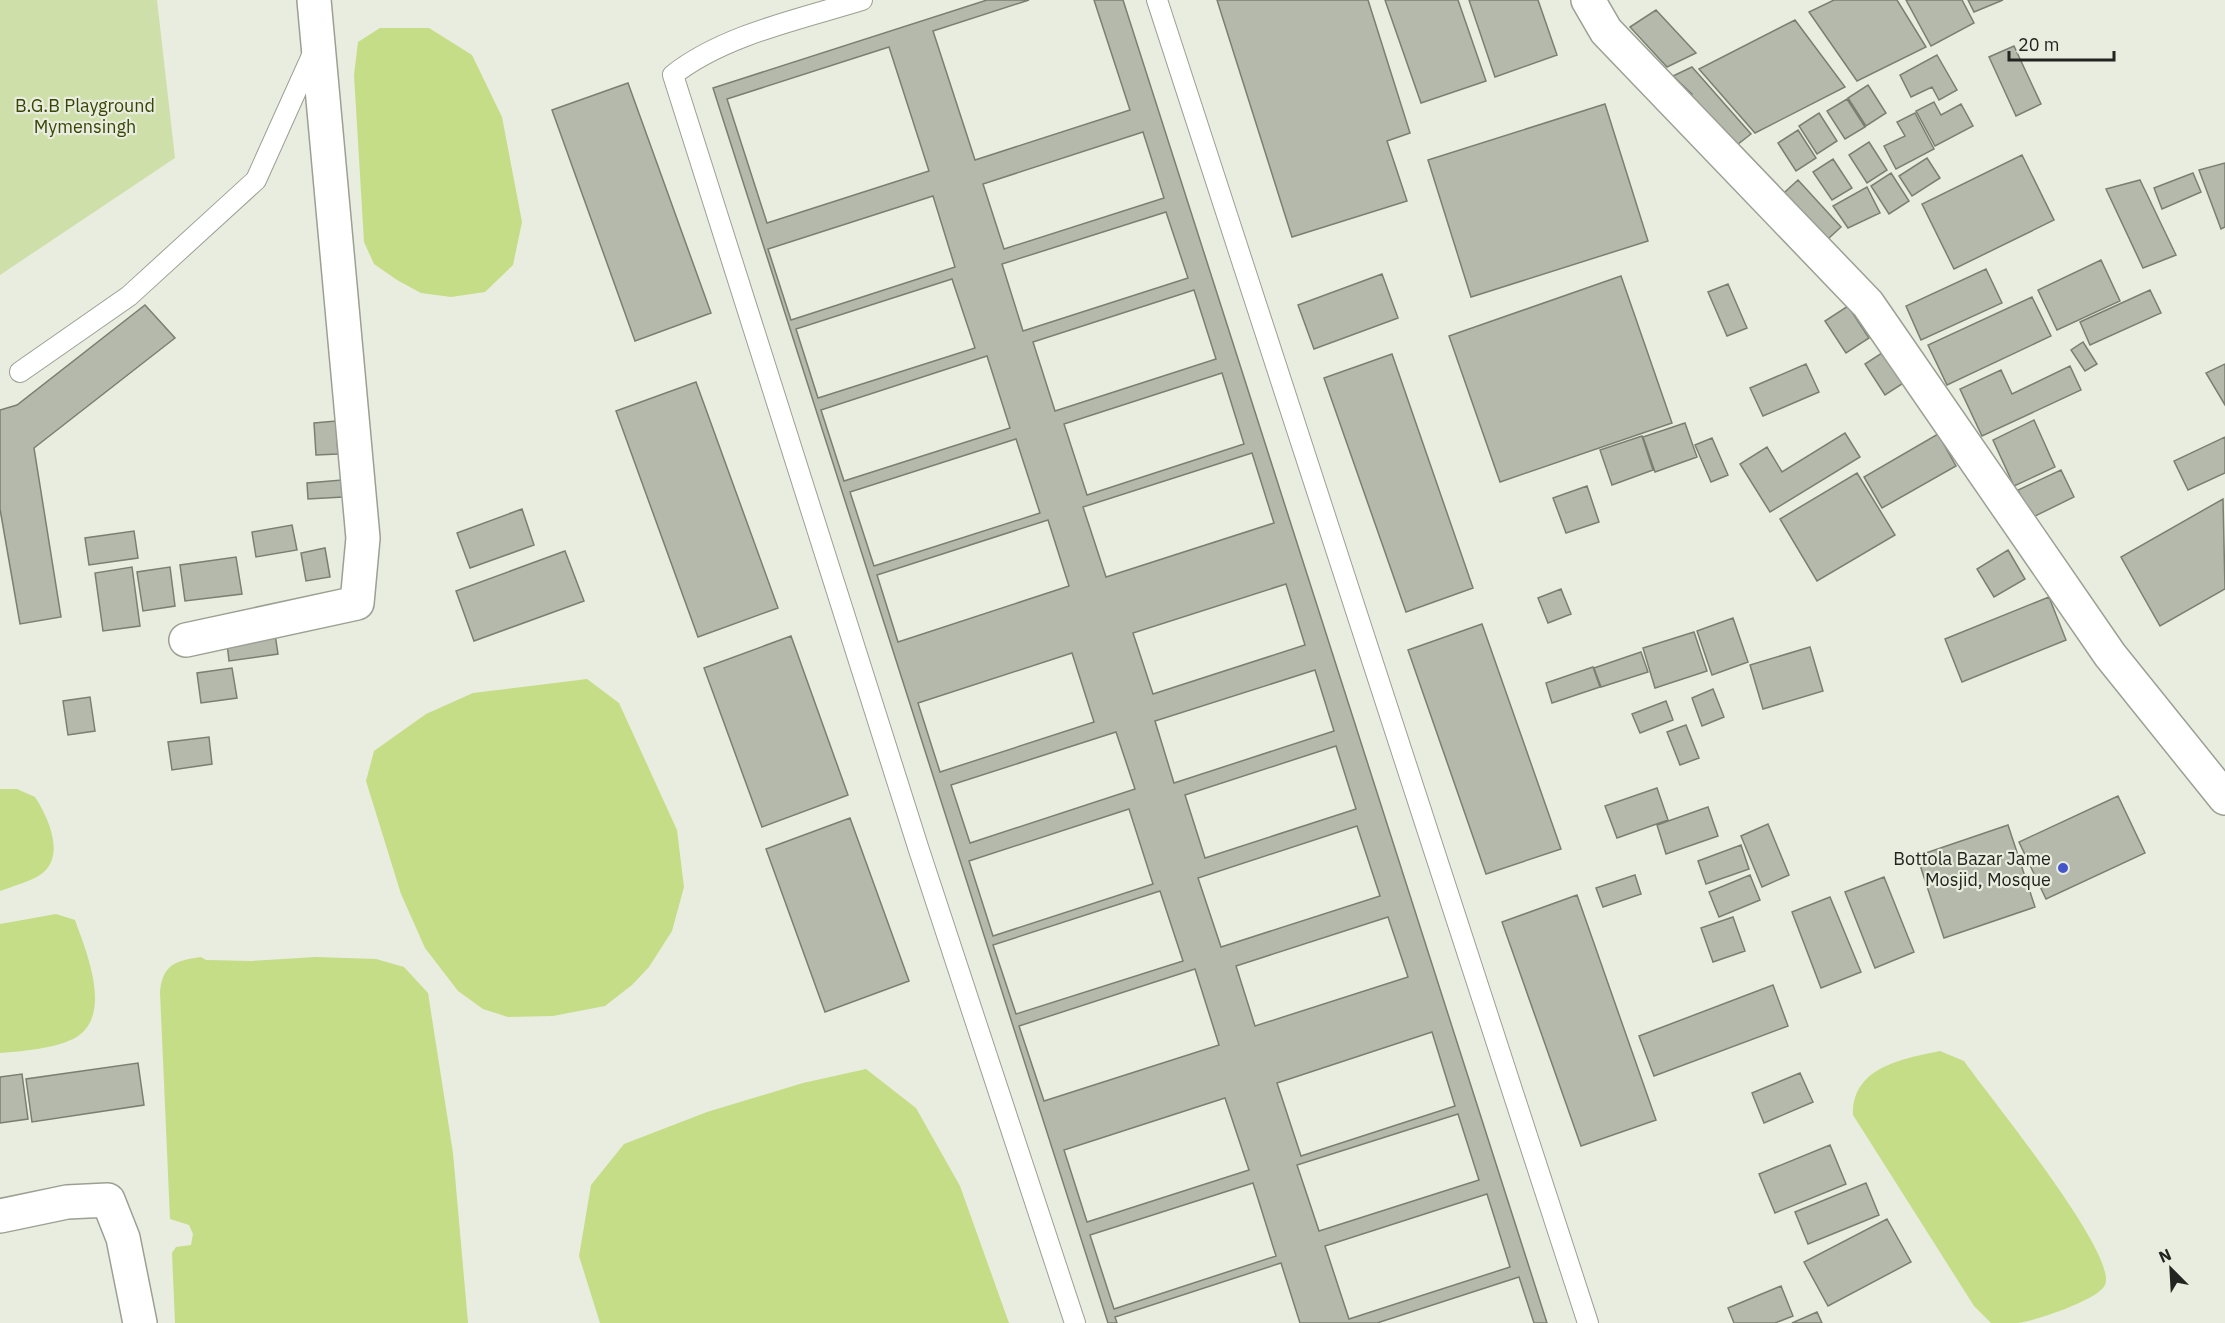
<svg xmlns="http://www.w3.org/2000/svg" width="2225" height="1323" font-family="'IBM Plex Sans',sans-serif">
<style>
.green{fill:#cfdfaa}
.water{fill:#c5dd86}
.building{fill:#b5b9ac;stroke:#7a7f72;stroke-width:1.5;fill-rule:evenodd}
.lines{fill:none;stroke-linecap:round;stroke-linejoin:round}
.service-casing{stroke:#9ba093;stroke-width:22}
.minor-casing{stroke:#9ba093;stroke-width:36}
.service{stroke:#fff;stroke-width:20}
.minor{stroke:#fff;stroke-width:33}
.poi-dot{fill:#4456ca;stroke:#e9eddf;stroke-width:2}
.labels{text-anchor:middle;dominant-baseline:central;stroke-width:4.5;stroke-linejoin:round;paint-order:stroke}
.park-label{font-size:18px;fill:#384603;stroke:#e9eddf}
.poi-label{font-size:18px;fill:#22241f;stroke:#e9eddf;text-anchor:end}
</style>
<rect width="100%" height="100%" fill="#e9eddf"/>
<path class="green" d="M 0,0 L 157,0 L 175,158 L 0,275 Z"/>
<path class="water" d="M 380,28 L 429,28 L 472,55 L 502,117 L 522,222 L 513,265 L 485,292 L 451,297 L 421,293 L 397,280 L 374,264 L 364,242 L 354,75 L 358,42 Z
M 587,679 L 619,703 L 677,830 L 684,887 L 672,931 L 649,967 L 632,985 L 605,1006 L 553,1016 L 508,1017 L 483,1009 L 458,991 L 425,948 L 401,894 L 366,781 L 374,751 L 426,714 L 473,693 Z
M 0,789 L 17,789 L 35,797 C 48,817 67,857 40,875 C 29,882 13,886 0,891 Z
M 56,914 L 75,920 C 86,951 115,1018 73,1039 C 52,1049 23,1051 0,1053 L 0,924 Z
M 201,957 L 206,960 L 251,961 L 316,957 L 376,959 L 404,967 L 428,993 L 453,1153 L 468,1323 L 175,1323 L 172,1253 L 176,1247 L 191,1245 L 193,1234 L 189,1225 L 170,1219 L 160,992 C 163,964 175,961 201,957 Z
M 1940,1051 L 1964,1061 C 1987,1094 2119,1255 2105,1285 C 2098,1300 2035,1321 2018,1323 C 2009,1323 2000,1323 1991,1323 L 1974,1306 L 1853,1115 C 1852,1067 1902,1059 1940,1051 Z
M 866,1069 L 916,1108 L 960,1186 L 1009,1323 L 600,1323 L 579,1256 L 591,1185 L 624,1144 L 707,1112 L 803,1083 Z"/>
<path class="building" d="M 987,0 L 1029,0 L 933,31 L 975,160 L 1130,110 L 1094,0 L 1123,0 L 1547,1323 L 1534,1323 L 1519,1277 L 1377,1323 L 1300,1323 L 1281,1263 L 1115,1317 L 1117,1323 L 1108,1323 L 713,88 ZM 889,47 L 929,171 L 767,223 L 727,99 ZM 1143,132 L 1164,198 L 1004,249 L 983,184 ZM 933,196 L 955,267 L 791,320 L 768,249 ZM 1166,212 L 1188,278 L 1023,331 L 1002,264 ZM 952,279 L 975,348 L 818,398 L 796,329 ZM 1194,290 L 1216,359 L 1055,411 L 1033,342 ZM 987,356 L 1010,428 L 844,481 L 821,410 ZM 1222,373 L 1244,444 L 1087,495 L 1064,424 ZM 1016,439 L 1040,513 L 874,566 L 850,492 ZM 1252,453 L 1274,523 L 1106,577 L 1083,507 ZM 1048,520 L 1069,586 L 898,642 L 877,575 ZM 1286,584 L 1305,645 L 1153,694 L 1133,633 ZM 1072,653 L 1094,722 L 940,772 L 918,703 ZM 1315,670 L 1334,731 L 1174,783 L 1155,721 ZM 1116,732 L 1135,789 L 970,843 L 951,785 ZM 1336,746 L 1356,809 L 1205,858 L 1185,795 ZM 1129,809 L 1153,884 L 993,936 L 969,861 ZM 1357,826 L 1380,896 L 1221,947 L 1198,878 ZM 1160,891 L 1183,961 L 1016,1014 L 993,945 ZM 1388,917 L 1408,977 L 1255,1026 L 1236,966 ZM 1195,969 L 1219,1045 L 1044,1101 L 1019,1026 ZM 1432,1032 L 1455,1106 L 1301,1156 L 1277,1083 ZM 1225,1098 L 1249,1170 L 1087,1222 L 1064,1150 ZM 1458,1114 L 1479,1180 L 1319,1231 L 1297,1165 ZM 1253,1183 L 1276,1256 L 1114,1309 L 1090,1235 ZM 1487,1194 L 1510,1267 L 1349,1319 L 1325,1246 Z
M 1217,0 L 1368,0 L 1410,133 L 1387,141 L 1407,201 L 1292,237 Z
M 1385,0 L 1458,0 L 1486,81 L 1421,103 Z
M 1469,0 L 1538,0 L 1557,55 L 1495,77 Z
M 1834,0 L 1897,0 L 1926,47 L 1857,81 L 1809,12 Z
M 1906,0 L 1962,0 L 1974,23 L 1931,46 Z
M 1968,0 L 2003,0 L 1974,12 Z
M 1656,10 L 1696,53 L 1667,67 L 1630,27 Z
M 1795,20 L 1845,87 L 1755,133 L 1699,69 Z
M 2014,46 L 2041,104 L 2016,116 L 1989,57 Z
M 1937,55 L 1957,90 L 1939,100 L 1932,87 L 1911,97 L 1900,75 Z
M 1692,67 L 1751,134 L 1733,148 L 1687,100 L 1692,94 L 1673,76 Z
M 628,83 L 711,313 L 635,341 L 552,110 Z
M 1868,85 L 1886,113 L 1866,126 L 1848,98 Z
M 1847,99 L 1865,127 L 1845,139 L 1827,111 Z
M 1934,102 L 1941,115 L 1961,104 L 1973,126 L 1935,146 L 1916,111 Z
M 1605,104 L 1648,241 L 1471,297 L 1428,160 Z
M 1819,113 L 1837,141 L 1817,154 L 1799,126 Z
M 1915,113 L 1934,149 L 1896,169 L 1884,146 L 1905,136 L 1897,122 Z
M 1798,130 L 1816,158 L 1796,171 L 1778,143 Z
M 1869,142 L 1887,170 L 1867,183 L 1849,155 Z
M 2022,155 L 2054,220 L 1954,269 L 1922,204 Z
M 1927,158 L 1940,178 L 1912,196 L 1899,176 Z
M 1833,159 L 1852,188 L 1832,200 L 1813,172 Z
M 2225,163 L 2225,227 L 2221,229 L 2199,170 Z
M 1891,173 L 1909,201 L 1889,214 L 1871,186 Z
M 2193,173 L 2201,192 L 2162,209 L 2154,188 Z
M 1798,180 L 1841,227 L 1817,249 L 1774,202 Z
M 2140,180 L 2176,255 L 2143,268 L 2106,189 Z
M 1867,187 L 1880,213 L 1848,228 L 1833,206 Z
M 2101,260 L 2120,301 L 2057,330 L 2038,290 Z
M 1986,269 L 2002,303 L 1921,340 L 1906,306 Z
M 1382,274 L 1398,318 L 1314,349 L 1298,305 Z
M 1621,276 L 1672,423 L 1500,482 L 1449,336 Z
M 1728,284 L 1747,328 L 1727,336 L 1708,292 Z
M 2150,290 L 2161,313 L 2090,345 L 2080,322 Z
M 2032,297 L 2051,336 L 1947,385 L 1928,345 Z
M 145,305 L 175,338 L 34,448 L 61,617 L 20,624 L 0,509 L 0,410 L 17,405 Z
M 1848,306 L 1869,338 L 1846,353 L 1825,321 Z
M 2083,342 L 2097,364 L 2085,371 L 2071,350 Z
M 1888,349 L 1908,380 L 1885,395 L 1865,364 Z
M 1392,354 L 1473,588 L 1406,612 L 1324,378 Z
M 1806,364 L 1819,392 L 1763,416 L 1750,388 Z
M 2225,364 L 2225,405 L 2206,373 Z
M 2070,366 L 2081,390 L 1982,436 L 1960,389 L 2001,370 L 2012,394 Z
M 696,382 L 778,608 L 698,637 L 616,411 Z
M 2034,420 L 2055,467 L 2014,486 L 1993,440 Z
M 336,421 L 338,454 L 316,455 L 314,423 Z
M 1685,423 L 1697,457 L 1655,472 L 1643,437 Z
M 1845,433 L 1860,457 L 1770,512 L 1740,464 L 1767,447 L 1782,472 Z
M 1938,434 L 1956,466 L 1882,508 L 1864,477 Z
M 1642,436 L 1653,470 L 1612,485 L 1600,450 Z
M 2225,437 L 2225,473 L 2188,490 L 2174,461 Z
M 1712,438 L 1728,475 L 1711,482 L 1695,445 Z
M 2061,470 L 2074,497 L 2031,518 L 2018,490 Z
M 1857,473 L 1895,535 L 1817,581 L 1780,519 Z
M 342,480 L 343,497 L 308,499 L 307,483 Z
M 1587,486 L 1599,522 L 1566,533 L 1553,498 Z
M 2223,499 L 2225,589 L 2160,626 L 2121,557 Z
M 522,509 L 534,545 L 470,568 L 457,533 Z
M 292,525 L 297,550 L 256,557 L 252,532 Z
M 134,531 L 138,558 L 89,565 L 85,538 Z
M 325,548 L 330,577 L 306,581 L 301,553 Z
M 2008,550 L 2025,579 L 1994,597 L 1977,569 Z
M 565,551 L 584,601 L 474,641 L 456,591 Z
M 236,557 L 242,594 L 185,601 L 180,565 Z
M 132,567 L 140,626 L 103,631 L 95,573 Z
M 170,567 L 175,606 L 143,611 L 137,572 Z
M 1561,589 L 1571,614 L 1548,623 L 1538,598 Z
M 2049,597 L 2066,640 L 1962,682 L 1945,639 Z
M 1733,618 L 1748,662 L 1712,675 L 1697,631 Z
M 1482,624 L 1561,849 L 1486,874 L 1408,650 Z
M 274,627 L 278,654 L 229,661 L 226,634 Z
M 1694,632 L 1707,671 L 1655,688 L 1643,648 Z
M 791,636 L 848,795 L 762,827 L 704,668 Z
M 1810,647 L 1823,691 L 1763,709 L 1750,665 Z
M 1641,652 L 1648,672 L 1601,687 L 1594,668 Z
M 1593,667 L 1600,687 L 1552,703 L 1546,683 Z
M 232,668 L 237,698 L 201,703 L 197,673 Z
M 1713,689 L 1724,717 L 1702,726 L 1692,698 Z
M 90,697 L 95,731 L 68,735 L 63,701 Z
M 1666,701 L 1673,720 L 1640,733 L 1632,714 Z
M 1686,725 L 1699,758 L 1680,765 L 1667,732 Z
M 209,737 L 212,764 L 172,770 L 168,742 Z
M 1657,788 L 1668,820 L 1617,838 L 1605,806 Z
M 2118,796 L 2145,853 L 2046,899 L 2019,842 Z
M 1708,807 L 1718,836 L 1666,854 L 1657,825 Z
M 850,818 L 909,981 L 825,1012 L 766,849 Z
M 1768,824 L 1789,875 L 1762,887 L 1741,836 Z
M 2008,825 L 2035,907 L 1944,938 L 1917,856 Z
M 1741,845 L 1749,869 L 1706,884 L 1698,861 Z
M 1635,875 L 1641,894 L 1603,907 L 1596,888 Z
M 1750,875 L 1760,900 L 1719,917 L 1709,892 Z
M 1884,877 L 1914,952 L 1875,968 L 1845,892 Z
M 1577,895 L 1656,1120 L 1581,1146 L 1502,922 Z
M 1830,897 L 1861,972 L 1821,988 L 1792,912 Z
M 1733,917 L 1745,951 L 1713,962 L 1701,928 Z
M 1773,985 L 1788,1026 L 1654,1076 L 1639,1036 Z
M 138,1063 L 144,1105 L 32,1122 L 26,1079 Z
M 1800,1073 L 1813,1102 L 1764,1123 L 1752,1093 Z
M 22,1074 L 28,1119 L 0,1123 L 0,1077 Z
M 1830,1145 L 1846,1184 L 1775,1213 L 1759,1174 Z
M 1866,1183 L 1879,1215 L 1808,1244 L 1795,1212 Z
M 1887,1219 L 1911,1262 L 1828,1306 L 1804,1262 Z
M 1781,1286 L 1793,1316 L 1775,1323 L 1734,1323 L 1728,1308 Z
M 1817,1312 L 1822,1323 L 1792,1323 Z"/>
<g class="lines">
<defs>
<path id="service" d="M 862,0 C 801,19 723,35 673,75 L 919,850 L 1075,1323
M 1157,0 L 1588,1323
M 20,372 L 129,296 L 256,180 L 314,51"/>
<path id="minor" d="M 1588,0 L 1606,31 L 1868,304 L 2110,655 L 2225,798
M 186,640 L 357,603 L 363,538 L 314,0
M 0,1216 L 67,1202 L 108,1200 L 123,1238 L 140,1323"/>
</defs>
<use href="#service" class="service-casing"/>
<use href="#minor" class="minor-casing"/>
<use href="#service" class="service"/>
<use href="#minor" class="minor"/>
</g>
<circle class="poi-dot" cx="2063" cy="868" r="6"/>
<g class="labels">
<g class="park-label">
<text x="85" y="105">B.G.B Playground<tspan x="85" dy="21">Mymensingh</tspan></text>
</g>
<g class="poi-label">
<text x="2051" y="858">Bottola Bazar Jame<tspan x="2051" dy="21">Mosjid, Mosque</tspan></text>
</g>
</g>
<g transform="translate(2171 1269) rotate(336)" stroke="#e9eddf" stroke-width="4.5" paint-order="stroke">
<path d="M0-4.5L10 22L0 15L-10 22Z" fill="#22241f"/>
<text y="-9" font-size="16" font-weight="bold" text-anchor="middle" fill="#22241f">N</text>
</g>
<path d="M2009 51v9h105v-9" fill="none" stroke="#22241f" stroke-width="3"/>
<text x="2018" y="51" font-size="18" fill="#22241f" stroke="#e9eddf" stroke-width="4.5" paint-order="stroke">20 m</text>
</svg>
